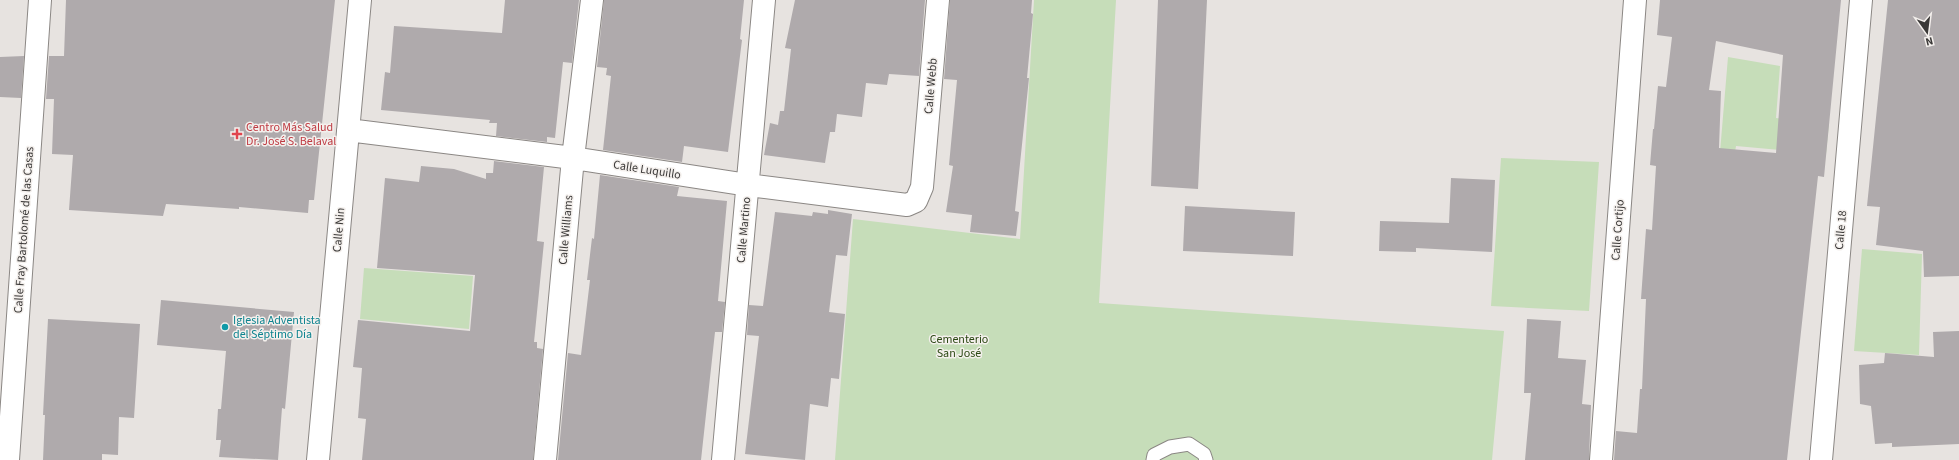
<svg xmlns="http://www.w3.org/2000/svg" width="1959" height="460" font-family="'Source Sans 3',sans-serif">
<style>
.green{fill:#c6ddb9}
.building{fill:#afaaac;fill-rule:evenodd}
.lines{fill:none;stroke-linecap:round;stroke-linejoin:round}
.service-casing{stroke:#8b8784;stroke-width:15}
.minor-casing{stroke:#8b8784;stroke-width:24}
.service{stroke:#fff;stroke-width:13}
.minor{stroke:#fff;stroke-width:22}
.health-dot{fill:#e0444e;stroke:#f4f0ed;stroke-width:1.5}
.culture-dot{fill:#0f9aa8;stroke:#f4f0ed;stroke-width:1.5}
.labels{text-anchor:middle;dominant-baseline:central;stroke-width:3;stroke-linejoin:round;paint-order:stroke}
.street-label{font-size:12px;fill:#3a3837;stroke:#f4f0ed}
.health-label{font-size:12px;fill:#be3a42;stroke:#f4f0ed;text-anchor:start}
.culture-label{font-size:12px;fill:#0d838f;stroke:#f4f0ed;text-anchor:start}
.park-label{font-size:12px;fill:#2b4813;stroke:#f4f0ed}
</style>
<rect width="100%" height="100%" fill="#e7e3e0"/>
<path class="green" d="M 1034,0 L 1116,0 L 1099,303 L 1504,331 L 1492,460 L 835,460 L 853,219 L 1020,239 Z
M 1728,57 L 1780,66 L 1776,118 L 1829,123 L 1826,154 L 1736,146 L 1733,165 L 1719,164 Z
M 1501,158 L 1599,162 L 1589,311 L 1491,306 Z
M 1862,249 L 1922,254 L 1919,355 L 1854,351 Z
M 364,268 L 473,276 L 469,329 L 360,319 Z"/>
<path class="building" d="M 66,0 L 335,0 L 314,200 L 309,200 L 308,213 L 239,207 L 239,209 L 166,204 L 163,216 L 69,210 L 73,155 L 52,154 L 54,99 L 46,99 L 49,56 L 64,56 Z
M 505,0 L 579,0 L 572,63 L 563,62 L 555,138 L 547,137 L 547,142 L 496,136 L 497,123 L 489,123 L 490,120 L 381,110 L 385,72 L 390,73 L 394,26 L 502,33 Z
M 604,0 L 744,0 L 740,39 L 742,40 L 728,152 L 684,146 L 682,162 L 603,150 L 611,76 L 606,75 L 607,68 L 597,67 Z
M 795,0 L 925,0 L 919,76 L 889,74 L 887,85 L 866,83 L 862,117 L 837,114 L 835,132 L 830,132 L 825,163 L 764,155 L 770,123 L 778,125 L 780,111 L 784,111 L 791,49 L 785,48 Z
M 950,0 L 1032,0 L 1031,13 L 1033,14 L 1027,78 L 1029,78 L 1015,211 L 1019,212 L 1016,236 L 970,232 L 972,215 L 946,212 L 953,166 L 949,165 L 957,80 L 944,79 Z
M 1158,0 L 1207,0 L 1198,189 L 1151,186 Z
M 1660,0 L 1841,0 L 1824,177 L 1818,176 L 1787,460 L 1614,460 L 1616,431 L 1637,433 L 1640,389 L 1642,389 L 1646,299 L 1641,299 L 1646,229 L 1652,230 L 1656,166 L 1650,165 L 1653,129 L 1654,129 L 1658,86 L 1666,87 L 1672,37 L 1657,35 ZM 1716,41 L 1783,55 L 1776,153 L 1719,148 L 1721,91 L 1709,90 Z
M 1888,0 L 1959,0 L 1959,276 L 1924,277 L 1923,251 L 1876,245 L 1880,207 L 1867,206 Z
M 24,56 L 21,98 L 0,97 L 0,57 Z
M 494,161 L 544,167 L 537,241 L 544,242 L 534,342 L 537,342 L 537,348 L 543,349 L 533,460 L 362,460 L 366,419 L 358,418 L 362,368 L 353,367 L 358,320 L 470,331 L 475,275 L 377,268 L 385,178 L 419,182 L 421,166 L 454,169 L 486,179 L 486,173 L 493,173 Z
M 600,175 L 679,187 L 677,196 L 727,201 L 718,301 L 725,302 L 722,332 L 715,332 L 701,460 L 558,460 L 568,353 L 581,355 L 590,280 L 587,280 L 592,238 L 594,239 Z
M 1451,178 L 1495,180 L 1492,252 L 1416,248 L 1416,252 L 1379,251 L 1380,221 L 1449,223 Z
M 1185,206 L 1295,212 L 1293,256 L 1183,251 Z
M 828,210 L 852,214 L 847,256 L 836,255 L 829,312 L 845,314 L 839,379 L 831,378 L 828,407 L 810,404 L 805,460 L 745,454 L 759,336 L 747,335 L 749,305 L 763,306 L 775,212 L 812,216 L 813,212 L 828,214 Z
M 161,300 L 294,312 L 285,409 L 282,408 L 278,460 L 219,457 L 221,440 L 216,440 L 218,409 L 221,409 L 226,351 L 157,345 Z
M 48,319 L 140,324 L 134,418 L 119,417 L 118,455 L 102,454 L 102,460 L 43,460 L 45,415 L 43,415 Z
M 1527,319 L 1561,321 L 1558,358 L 1586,360 L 1582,404 L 1591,405 L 1589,460 L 1525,460 L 1531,393 L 1524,393 Z
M 1959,331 L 1959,444 L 1892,447 L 1892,443 L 1875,444 L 1871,406 L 1860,404 L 1859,365 L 1884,363 L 1885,353 L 1934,357 L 1933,332 Z"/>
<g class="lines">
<defs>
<path id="service" d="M 1153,460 L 1154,455 L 1170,447 L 1189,444 L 1204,454 L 1206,460"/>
<path id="minor" d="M 348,130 L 573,158 L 748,185 L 907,205 L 916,201 L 922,187 L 938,0
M 8,460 L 40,0
M 318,460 L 360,0
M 545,460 L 573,158 L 592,0
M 723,460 L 764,0
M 1601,460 L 1635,0
M 1821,460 L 1861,0"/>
</defs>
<use href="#service" class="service-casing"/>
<use href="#minor" class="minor-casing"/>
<use href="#service" class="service"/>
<use href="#minor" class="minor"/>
</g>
<path class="health-dot" d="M235 128h4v4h4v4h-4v4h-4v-4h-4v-4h4z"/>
<circle class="culture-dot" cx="225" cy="327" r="4"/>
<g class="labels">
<g class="street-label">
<text transform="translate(931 86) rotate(-85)">Calle Webb</text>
<text transform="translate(647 170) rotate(9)">Calle Luquillo</text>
<text transform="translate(24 230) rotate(-86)">Calle Fray Bartolomé de las Casas</text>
<text transform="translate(339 230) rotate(-85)">Calle Nin</text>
<text transform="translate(566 230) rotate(-85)">Calle Williams</text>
<text transform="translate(744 230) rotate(-85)">Calle Martino</text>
<text transform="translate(1618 230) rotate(-86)">Calle Cortijo</text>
<text transform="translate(1841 230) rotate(-85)">Calle 18</text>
</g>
<g class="health-label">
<text x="246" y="127">Centro Más Salud<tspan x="246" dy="14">Dr. José S. Belaval</tspan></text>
</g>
<g class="culture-label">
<text x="233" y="320">Iglesia Adventista<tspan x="233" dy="14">del Séptimo Día</tspan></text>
</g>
<g class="park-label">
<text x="959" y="339">Cementerio<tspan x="959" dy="14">San José</tspan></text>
</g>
</g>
<g transform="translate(1927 32) rotate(166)" stroke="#f4f0ed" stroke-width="3" paint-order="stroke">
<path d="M0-3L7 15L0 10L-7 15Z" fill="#3a3837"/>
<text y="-6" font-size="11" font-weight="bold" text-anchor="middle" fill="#3a3837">N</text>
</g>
</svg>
